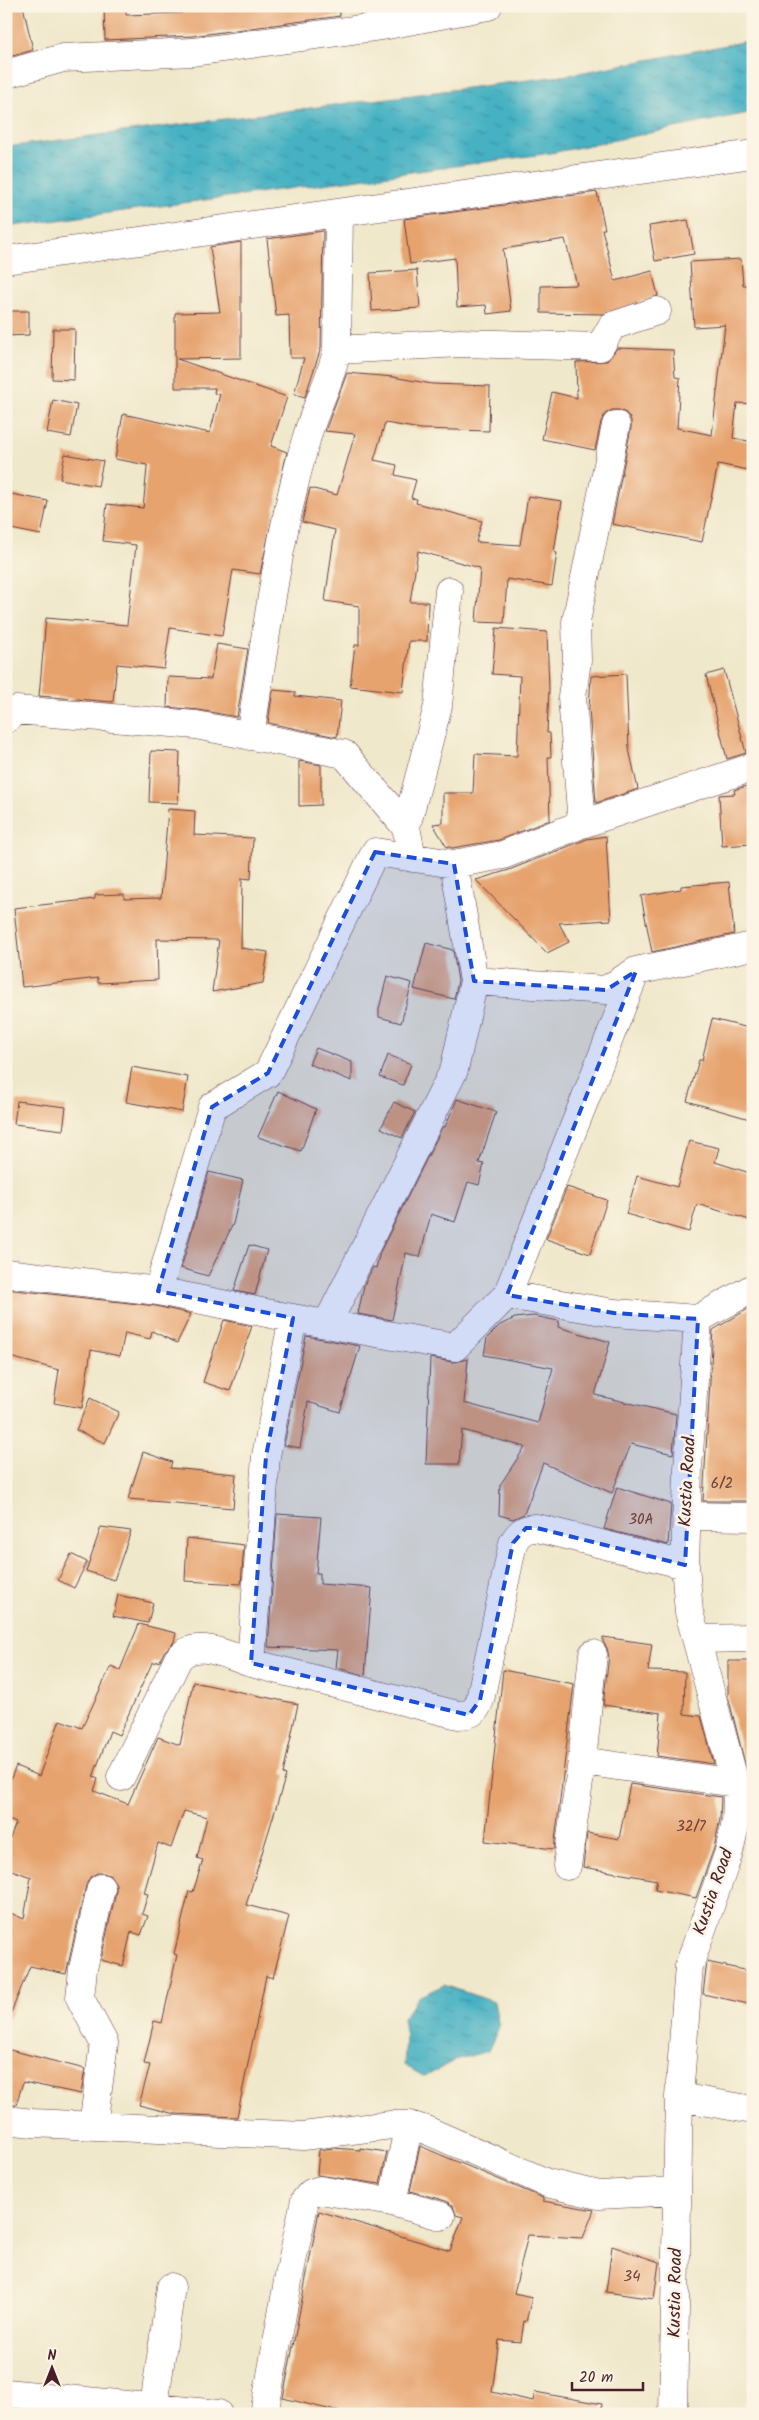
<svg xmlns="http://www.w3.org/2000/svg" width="759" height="2420" font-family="Kalam,sans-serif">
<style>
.water{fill:url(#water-ripples);stroke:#476876}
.building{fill:#e6a36e}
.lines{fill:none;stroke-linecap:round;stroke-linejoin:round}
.minor-casing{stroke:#633d43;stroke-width:29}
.minor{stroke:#fff;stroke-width:28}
.marked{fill:#1d4ed8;fill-opacity:0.2;stroke:#1d4ed8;stroke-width:4;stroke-dasharray:10 6;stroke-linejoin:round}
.labels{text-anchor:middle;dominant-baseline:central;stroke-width:5;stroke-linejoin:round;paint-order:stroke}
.number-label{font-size:15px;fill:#71403c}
.street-label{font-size:18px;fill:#4a1f2b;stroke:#fcf5e5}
</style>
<defs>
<pattern id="water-ripples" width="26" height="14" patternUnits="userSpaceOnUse" patternTransform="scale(1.25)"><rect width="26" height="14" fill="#44b1c2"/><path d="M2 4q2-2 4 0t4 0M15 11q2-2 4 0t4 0" fill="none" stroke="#3b8f9e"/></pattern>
</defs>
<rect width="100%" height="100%" fill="#fcf5e5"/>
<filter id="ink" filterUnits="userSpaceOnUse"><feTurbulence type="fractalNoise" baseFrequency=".02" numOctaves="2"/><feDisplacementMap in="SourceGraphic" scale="10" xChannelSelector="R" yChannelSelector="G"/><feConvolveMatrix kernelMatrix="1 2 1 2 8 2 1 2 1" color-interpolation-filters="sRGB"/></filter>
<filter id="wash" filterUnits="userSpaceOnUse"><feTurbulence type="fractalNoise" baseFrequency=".0096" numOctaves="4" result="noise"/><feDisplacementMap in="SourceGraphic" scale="20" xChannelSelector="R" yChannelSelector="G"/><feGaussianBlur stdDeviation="1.12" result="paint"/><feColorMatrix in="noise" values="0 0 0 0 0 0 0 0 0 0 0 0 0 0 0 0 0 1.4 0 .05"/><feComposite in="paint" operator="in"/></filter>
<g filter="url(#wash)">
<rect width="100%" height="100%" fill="#f0e8cb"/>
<path class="water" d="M 753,40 L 753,112 L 551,153 L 6,227 L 6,147 L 568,75 Z
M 444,1985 L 494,2002 L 499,2027 L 488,2051 L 455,2060 L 425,2077 L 404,2065 L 406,2038 L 403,2018 L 418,1997 Z"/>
<g id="blocks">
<path class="building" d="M 6,6 L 23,6 L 33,50 L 6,58 Z
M 104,6 L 126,6 L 126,15 L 182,13 L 181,6 L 339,6 L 340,16 L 192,36 L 105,40 Z
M 597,192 L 605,229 L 602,229 L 615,281 L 652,271 L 658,296 L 604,314 L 541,313 L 541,286 L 577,285 L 565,239 L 503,249 L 511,311 L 487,314 L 486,305 L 457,307 L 455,258 L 410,264 L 404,219 Z
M 688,220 L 694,254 L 655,261 L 649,226 Z
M 323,231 L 321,348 L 305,397 L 294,394 L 304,358 L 290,358 L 289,315 L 276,316 L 267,239 Z
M 241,242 L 241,358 L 177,359 L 287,397 L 271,446 L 287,452 L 260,574 L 233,570 L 222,636 L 170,628 L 164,669 L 117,664 L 113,702 L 39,696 L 46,618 L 127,625 L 136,545 L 103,541 L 107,504 L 143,508 L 147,468 L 147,465 L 115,459 L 123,414 L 210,433 L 220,394 L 214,393 L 215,388 L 175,388 L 175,313 L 220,312 L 210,247 Z
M 741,259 L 743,285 L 753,285 L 753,404 L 737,403 L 733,438 L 753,442 L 753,471 L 718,464 L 702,542 L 612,524 L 631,428 L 631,420 L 626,413 L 619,410 L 612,410 L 605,414 L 601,422 L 595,450 L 542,439 L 552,392 L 577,398 L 576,362 L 607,361 L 617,348 L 673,350 L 675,377 L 680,378 L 677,428 L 712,435 L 725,325 L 694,327 L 690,262 Z
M 417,270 L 420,308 L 372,311 L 370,273 Z
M 6,311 L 29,311 L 29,335 L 6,336 Z
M 53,329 L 75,329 L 74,380 L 52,379 Z
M 347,373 L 393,377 L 432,384 L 490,386 L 489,431 L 421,429 L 385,423 L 374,460 L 397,465 L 395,475 L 416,480 L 411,498 L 417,499 L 416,503 L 482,521 L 476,542 L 520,545 L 528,496 L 562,501 L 554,552 L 557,553 L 552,586 L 507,579 L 504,623 L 476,622 L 480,568 L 418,551 L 410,602 L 428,602 L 427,641 L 409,641 L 403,692 L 350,686 L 355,645 L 359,645 L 359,606 L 325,601 L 335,530 L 302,522 L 310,488 L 337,495 L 355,434 L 325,431 Z
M 53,400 L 77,405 L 71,437 L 47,433 Z
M 65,454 L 103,461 L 98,486 L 60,479 Z
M 6,493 L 48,501 L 41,535 L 6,528 Z
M 496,628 L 547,632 L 549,689 L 547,733 L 550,733 L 551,757 L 548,757 L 550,820 L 499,840 L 452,848 L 446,846 L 433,824 L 443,823 L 443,793 L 473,793 L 475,754 L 517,756 L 520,676 L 492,674 Z
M 217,644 L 248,649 L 237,717 L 199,710 L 167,707 L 168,677 L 211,679 Z
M 724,670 L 746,753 L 727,759 L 706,675 Z
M 626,674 L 629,749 L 638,789 L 596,803 L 589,708 L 591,676 Z
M 273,690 L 295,692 L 295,696 L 341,701 L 337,737 L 268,723 Z
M 151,751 L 180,752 L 178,803 L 149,802 Z
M 299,761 L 321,765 L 321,805 L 299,806 Z
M 753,784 L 753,844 L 722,846 L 719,795 L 735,794 L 734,790 Z
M 168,809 L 195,811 L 194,835 L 253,838 L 251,879 L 242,878 L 241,948 L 268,952 L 263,983 L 212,992 L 219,940 L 157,939 L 158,980 L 98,983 L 98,978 L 22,987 L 14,908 L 95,899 L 95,895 L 124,894 L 124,899 L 161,898 Z
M 606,836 L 611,920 L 559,923 L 569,942 L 547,953 L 476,880 L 509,870 L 587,839 Z
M 729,882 L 734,934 L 652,952 L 641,896 L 681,889 L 681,886 Z
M 426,943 L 453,950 L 458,981 L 454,999 L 414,989 Z
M 387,976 L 412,983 L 401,1023 L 379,1017 L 379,1009 Z
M 712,1019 L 753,1029 L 753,1120 L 687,1101 L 699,1060 L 702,1060 Z
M 316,1048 L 352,1062 L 352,1081 L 309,1064 Z
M 388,1055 L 411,1064 L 403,1085 L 380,1077 Z
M 132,1067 L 188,1077 L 182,1112 L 126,1102 Z
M 278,1091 L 316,1109 L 301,1151 L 258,1137 Z
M 457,1099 L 496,1112 L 479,1163 L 484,1164 L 479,1185 L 468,1182 L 455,1222 L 431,1214 L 420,1257 L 406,1253 L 392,1320 L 358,1314 L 364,1285 L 373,1267 L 376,1268 L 380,1252 L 443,1126 L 445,1127 Z
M 17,1101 L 66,1107 L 63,1130 L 14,1124 Z
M 394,1102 L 415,1112 L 402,1138 L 381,1128 Z
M 689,1141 L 719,1148 L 715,1162 L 753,1174 L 753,1221 L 697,1204 L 689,1232 L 626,1214 L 637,1176 L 677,1187 Z
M 209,1172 L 243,1180 L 233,1224 L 208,1276 L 181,1268 Z
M 567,1187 L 607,1200 L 590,1254 L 546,1239 Z
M 249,1245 L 267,1250 L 255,1295 L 234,1291 Z
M 6,1289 L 156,1306 L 191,1314 L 177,1343 L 152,1331 L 150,1339 L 125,1333 L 120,1356 L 91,1350 L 82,1408 L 54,1403 L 59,1370 L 6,1356 Z
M 753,1306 L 752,1501 L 703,1501 L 713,1330 Z
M 534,1316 L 559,1321 L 558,1327 L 610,1342 L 595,1395 L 676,1414 L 673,1454 L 631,1444 L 612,1493 L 543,1463 L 524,1514 L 513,1519 L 499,1515 L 500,1485 L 525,1447 L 462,1430 L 459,1464 L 426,1464 L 430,1358 L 453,1362 L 468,1359 L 464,1403 L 538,1423 L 553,1368 L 484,1355 L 487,1338 L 500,1325 L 515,1318 Z
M 224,1320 L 252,1326 L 230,1391 L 203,1382 Z
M 306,1336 L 360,1346 L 340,1412 L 308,1402 L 300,1448 L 284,1445 Z
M 90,1398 L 119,1412 L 105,1443 L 76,1430 Z
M 143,1452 L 172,1462 L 170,1468 L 236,1474 L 233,1508 L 128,1499 Z
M 617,1487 L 671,1504 L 668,1545 L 604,1529 Z
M 277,1514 L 321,1517 L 316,1573 L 320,1573 L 320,1584 L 372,1588 L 365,1675 L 336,1668 L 338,1650 L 268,1647 Z
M 101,1527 L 131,1531 L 114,1580 L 86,1571 Z
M 187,1538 L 244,1545 L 241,1584 L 185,1581 Z
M 71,1554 L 87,1562 L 74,1588 L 58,1580 Z
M 118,1595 L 153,1603 L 148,1623 L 113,1616 Z
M 139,1624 L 176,1633 L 174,1642 L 164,1652 L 160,1661 L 152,1663 L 119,1735 L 110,1731 L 93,1777 L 98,1779 L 94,1791 L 128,1804 L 158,1737 L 180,1745 L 193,1682 L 298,1704 L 283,1774 L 286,1775 L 246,1905 L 289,1916 L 273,1978 L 266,1976 L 237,2117 L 175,2114 L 139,2105 L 150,2065 L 144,2064 L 154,2021 L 162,2023 L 177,1955 L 174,1954 L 189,1891 L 193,1892 L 203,1860 L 197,1858 L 207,1817 L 184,1811 L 171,1848 L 158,1843 L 144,1893 L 148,1894 L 142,1914 L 148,1916 L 141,1935 L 131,1932 L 123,1966 L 101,1960 L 116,1891 L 116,1884 L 111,1876 L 104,1873 L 97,1873 L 90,1877 L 86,1885 L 66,1974 L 30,1966 L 6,2025 L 6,1911 L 24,1919 L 31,1877 L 6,1868 L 6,1848 L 16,1823 L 6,1819 L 6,1790 L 16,1766 L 39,1776 L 60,1720 L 82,1728 L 111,1666 L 120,1670 Z
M 603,1637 L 652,1644 L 648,1671 L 685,1672 L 684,1714 L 701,1716 L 714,1764 L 657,1756 L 661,1713 L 603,1705 L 609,1656 L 607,1648 L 603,1642 Z
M 728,1661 L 753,1661 L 753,1796 L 728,1696 Z
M 503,1670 L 574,1684 L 554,1849 L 485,1841 Z
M 630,1784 L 721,1797 L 720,1819 L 714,1848 L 696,1898 L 655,1890 L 657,1880 L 583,1867 L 587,1833 L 619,1839 Z
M 707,1962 L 753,1972 L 753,2005 L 703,1994 Z
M 6,2049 L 85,2069 L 81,2094 L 23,2082 L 16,2105 L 6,2105 Z
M 420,2146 L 543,2198 L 543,2201 L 594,2210 L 583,2238 L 528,2235 L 514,2293 L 532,2297 L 526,2322 L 524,2321 L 521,2342 L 499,2340 L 492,2392 L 533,2401 L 535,2392 L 602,2404 L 601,2414 L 348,2414 L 283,2398 L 319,2211 L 450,2251 L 463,2217 L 456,2215 L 453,2206 L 446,2201 L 410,2191 Z
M 333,2148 L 360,2150 L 360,2148 L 387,2152 L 380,2184 L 317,2175 L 319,2150 Z
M 612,2246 L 659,2262 L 654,2299 L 606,2292 Z"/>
</g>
</g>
<g filter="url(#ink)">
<use href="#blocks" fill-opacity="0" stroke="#633d43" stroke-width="1"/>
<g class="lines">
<defs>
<path id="minor" d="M 6,74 L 63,58 L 193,52 L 382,26 L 488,6
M 6,260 L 753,154
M 337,350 L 460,343 L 600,347 L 612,326 L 657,311
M 6,719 L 16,710 L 196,725 L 344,754 L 406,827 L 412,858
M 250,736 C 266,637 278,536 306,440 C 314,409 331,381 337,350 L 339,214
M 582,824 L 572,697 L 577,660 L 576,622 L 616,425
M 406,827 L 438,706 L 449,591
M 474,981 L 606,990 L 636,971 L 753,946
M 6,1273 L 158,1291 L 276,1315 L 455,1347 L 507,1295 L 614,1313 L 698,1319
M 158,1291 L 212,1107 L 268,1073 L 375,852 L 454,864 L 503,855 L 582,824 L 753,767
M 507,1295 L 636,971
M 293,1318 L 266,1456 L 251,1663 L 458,1715 C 471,1715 476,1712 480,1700 L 513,1543 C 519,1532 525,1528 537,1528 L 685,1565
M 698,1319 L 753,1288
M 327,1324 L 454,1070 L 474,981 L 454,864
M 686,1516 L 753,1517
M 697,1639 L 753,1638
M 593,1654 L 582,1761 L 735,1783
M 121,1777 L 178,1659 C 196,1637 228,1656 251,1663
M 567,1866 L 582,1761
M 679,2097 L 753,2110
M 6,2120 L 33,2123 L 303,2136 L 391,2125 L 409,2125 L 426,2130 L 547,2183 L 599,2195 L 677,2191
M 93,2126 L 104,2043 L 80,1998 L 83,1969 L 101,1888
M 392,2202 L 441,2216
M 6,2393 L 218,2414
M 154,2406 L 171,2287
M 264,2414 L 289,2276 L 305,2200 L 311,2193 L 320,2190 L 392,2202 L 409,2125
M 673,2414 L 679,2097 L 689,1966 L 729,1852 L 736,1821 L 737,1801 L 735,1783 L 689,1612 L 685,1565 L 688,1469 L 698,1319"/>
</defs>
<use href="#minor" class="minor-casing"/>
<use href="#minor" class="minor"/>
</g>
</g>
<path class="marked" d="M 375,852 L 454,864 L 474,981 L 606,990 L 636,971 L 507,1295 L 614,1313 L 698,1319 L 685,1565 L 537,1528 L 526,1528 L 513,1543 L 480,1700 L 469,1715 L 251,1663 L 266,1456 L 293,1318 L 158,1291 L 212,1107 L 268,1073 Z"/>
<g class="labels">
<g class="number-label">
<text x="722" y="1484">6/2</text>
<text x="641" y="1520">30A</text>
<text x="691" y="1827">32/7</text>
<text x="632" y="2277">34</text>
</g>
<g class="street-label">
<text transform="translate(688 1482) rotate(-87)">Kustia Road</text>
<text transform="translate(714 1892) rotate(-71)">Kustia Road</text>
<text transform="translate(676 2293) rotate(-89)">Kustia Road</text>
</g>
</g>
<rect width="759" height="2420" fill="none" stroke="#fcf5e5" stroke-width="25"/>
<g transform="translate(52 2368)" stroke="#fcf5e5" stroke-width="4" paint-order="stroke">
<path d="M0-4L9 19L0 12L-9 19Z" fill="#4a1f2b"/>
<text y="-8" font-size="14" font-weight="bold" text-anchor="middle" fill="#4a1f2b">N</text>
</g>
<path d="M572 2382v8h71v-8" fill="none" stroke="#4a1f2b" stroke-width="2.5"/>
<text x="579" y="2382" font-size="15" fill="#4a1f2b" stroke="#fcf5e5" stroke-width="4" paint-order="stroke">20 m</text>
</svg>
